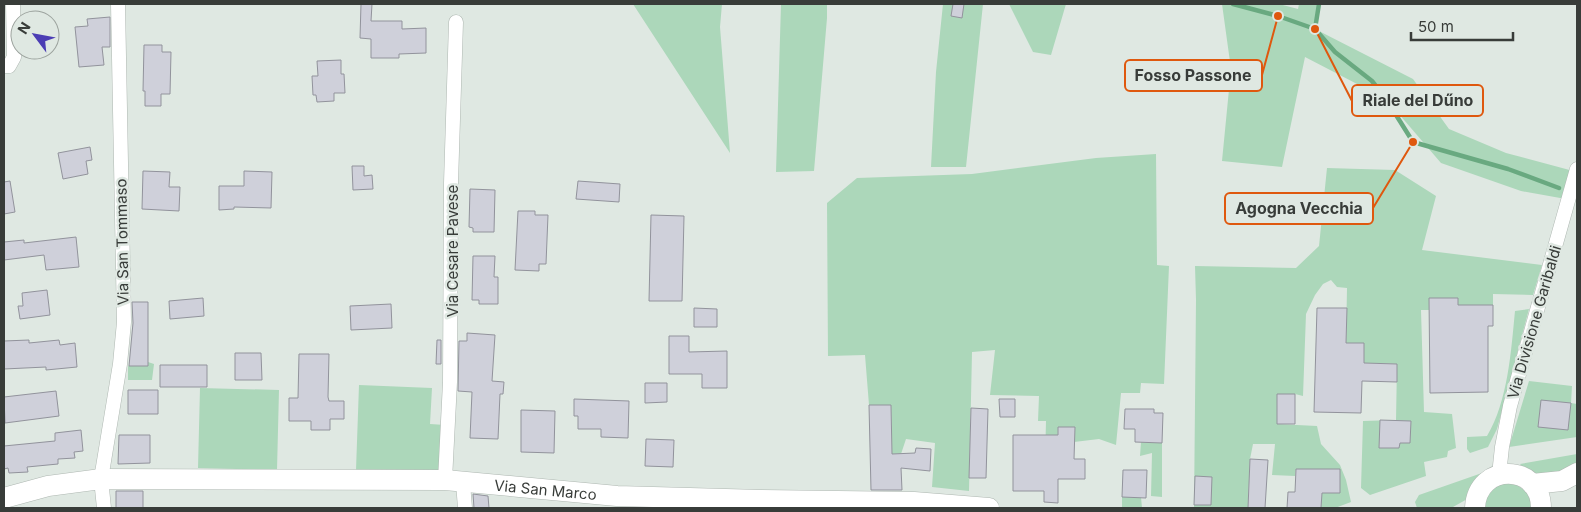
<svg xmlns="http://www.w3.org/2000/svg" width="1581" height="512" font-family="Inter,sans-serif">
<style>
.green{fill:#acd7ba}
.lines{fill:none;stroke-linecap:round;stroke-linejoin:round}
.stream{stroke:#69a980;stroke-width:4.5}
.building{fill:#cfd0da;stroke:#92939c}
.street-casing{stroke:#aeb7b1;stroke-width:15}
.secondary-casing{stroke:#aeb7b1;stroke-width:21}
.street{stroke:#fff;stroke-width:14}
.secondary{stroke:#fff;stroke-width:20}
.labels{text-anchor:middle;dominant-baseline:central;stroke-width:5;stroke-linejoin:round;paint-order:stroke}
.street-label{font-size:15px;fill:#383c39;stroke:#dfe8e2}
.leader{fill:none;stroke:#df580e;stroke-width:2}
.callout-dot{fill:#df580e;stroke:#dfe8e2;stroke-width:2}
.callout{fill:#dfe8e2;stroke:#df580e;stroke-width:2}
.callout-label{font-size:16px;text-anchor:middle;font-weight:bold;fill:#383c39}
</style>
<rect width="100%" height="100%" fill="#dfe8e2"/>
<path class="green" d="M 633,4 L 722,4 L 720,27 L 730,153 Z
M 781,4 L 827,4 L 827,18 L 814,171 L 776,172 Z
M 943,4 L 983,4 L 966,167 L 931,167 L 936,72 Z
M 1009,4 L 1066,4 L 1051,55 L 1033,52 Z
M 1222,4 L 1279,4 L 1298,9 L 1299,4 L 1319,4 L 1315,29 L 1413,79 L 1449,129 L 1506,153 L 1577,172 L 1577,201 L 1521,191 L 1441,163 L 1386,99 L 1305,57 L 1282,167 L 1222,161 L 1231,69 Z
M 1156,154 L 1157,265 L 1169,266 L 1164,384 L 1141,383 L 1140,393 L 1121,393 L 1116,445 L 1099,439 L 1074,442 L 1075,427 L 1058,427 L 1057,461 L 1045,461 L 1046,421 L 1038,421 L 1039,396 L 990,395 L 995,350 L 972,352 L 969,491 L 932,487 L 935,443 L 906,439 L 901,454 L 892,454 L 891,405 L 869,405 L 865,355 L 828,356 L 827,203 L 857,178 L 972,174 L 1096,158 Z
M 1327,168 L 1395,170 L 1436,196 L 1422,250 L 1542,265 L 1533,295 L 1493,294 L 1493,305 L 1458,305 L 1458,298 L 1429,298 L 1429,310 L 1421,310 L 1424,412 L 1452,414 L 1456,448 L 1448,451 L 1447,457 L 1424,462 L 1426,476 L 1370,495 L 1361,488 L 1363,421 L 1396,420 L 1397,364 L 1364,363 L 1364,343 L 1346,343 L 1347,288 L 1337,287 L 1331,280 L 1323,284 L 1315,295 L 1306,314 L 1303,396 L 1295,394 L 1277,394 L 1277,424 L 1317,426 L 1321,444 L 1340,465 L 1346,480 L 1351,502 L 1335,508 L 1321,507 L 1322,469 L 1296,469 L 1295,476 L 1272,475 L 1275,444 L 1253,444 L 1250,459 L 1248,508 L 1194,508 L 1196,300 L 1195,266 L 1296,268 L 1319,246 Z
M 1529,309 L 1497,429 L 1488,447 L 1470,453 L 1467,449 L 1467,437 L 1487,436 C 1508,401 1511,351 1515,311 Z
M 148,362 L 154,364 L 152,380 L 128,380 L 128,366 L 147,366 Z
M 1529,381 L 1572,386 L 1571,403 L 1577,404 L 1577,437 L 1509,447 Z
M 359,385 L 432,388 L 430,424 L 445,425 L 443,473 L 356,470 Z
M 200,388 L 279,390 L 277,470 L 198,468 Z
M 1141,442 L 1162,443 L 1162,497 L 1151,496 L 1152,453 L 1140,456 Z
M 1577,454 L 1577,466 L 1554,477 L 1528,474 L 1520,464 Z
M 1482,473 L 1469,498 L 1453,507 L 1417,508 L 1415,502 L 1419,495 Z
M 1511,481 L 1530,494 L 1532,508 L 1484,508 C 1488,485 1491,488 1511,481 Z
M 1122,497 L 1141,497 L 1142,508 L 1122,508 Z"/>
<g class="lines">
<path class="stream" d="M 1233,4 L 1278,16 L 1315,29 L 1335,52 L 1372,81 L 1386,99 L 1413,142 L 1508,169 L 1559,188
M 1315,29 L 1319,4"/>
</g>
<path class="building" d="M 361,4 L 372,4 L 371,21 L 402,21 L 402,29 L 426,28 L 426,53 L 399,54 L 399,58 L 371,58 L 371,39 L 360,38 Z
M 953,4 L 964,4 L 962,18 L 951,16 Z
M 110,17 L 110,47 L 102,47 L 104,65 L 79,67 L 75,27 L 88,26 L 87,19 Z
M 144,45 L 162,45 L 162,52 L 171,52 L 170,94 L 161,94 L 161,106 L 145,106 L 145,91 L 143,91 Z
M 341,60 L 341,74 L 344,74 L 345,93 L 334,93 L 334,101 L 317,102 L 316,95 L 313,95 L 312,76 L 318,76 L 317,61 Z
M 90,147 L 92,160 L 86,161 L 88,174 L 63,179 L 58,153 Z
M 352,166 L 364,166 L 364,176 L 372,175 L 373,189 L 353,190 Z
M 143,171 L 170,172 L 169,187 L 180,187 L 179,211 L 142,209 Z
M 244,171 L 272,172 L 271,208 L 234,207 L 234,209 L 219,210 L 219,186 L 244,186 Z
M 10,181 L 15,212 L 4,214 L 4,182 Z
M 578,181 L 620,184 L 619,202 L 576,199 Z
M 470,189 L 495,190 L 494,232 L 473,232 L 473,228 L 469,227 Z
M 518,211 L 535,211 L 535,215 L 548,215 L 546,264 L 539,264 L 539,271 L 515,270 Z
M 651,215 L 684,216 L 682,301 L 649,301 Z
M 76,237 L 79,267 L 46,270 L 44,255 L 4,260 L 4,242 L 24,240 L 24,243 Z
M 473,256 L 495,256 L 494,277 L 498,277 L 498,304 L 479,304 L 479,300 L 472,300 Z
M 47,290 L 50,315 L 20,319 L 18,306 L 23,306 L 22,293 Z
M 203,298 L 204,316 L 170,319 L 169,301 Z
M 1429,298 L 1458,298 L 1458,305 L 1493,305 L 1493,326 L 1488,326 L 1488,392 L 1430,393 Z
M 132,302 L 148,302 L 148,366 L 129,366 L 133,323 Z
M 391,304 L 392,328 L 351,330 L 350,306 Z
M 694,308 L 717,309 L 717,327 L 694,327 Z
M 1317,308 L 1347,308 L 1346,343 L 1364,343 L 1364,363 L 1397,364 L 1397,382 L 1362,381 L 1361,413 L 1314,412 Z
M 467,333 L 495,335 L 492,381 L 504,382 L 503,394 L 500,394 L 498,439 L 470,438 L 472,392 L 458,391 L 459,341 L 467,341 Z
M 669,336 L 689,336 L 689,352 L 727,351 L 727,388 L 702,388 L 702,374 L 669,374 Z
M 29,340 L 29,343 L 59,340 L 60,345 L 75,343 L 77,367 L 46,370 L 46,367 L 4,369 L 4,341 Z
M 437,340 L 441,340 L 441,364 L 436,364 Z
M 235,353 L 261,353 L 262,380 L 235,380 Z
M 299,354 L 329,354 L 328,397 L 329,401 L 344,401 L 344,419 L 330,419 L 330,430 L 311,430 L 311,421 L 289,421 L 289,398 L 298,398 Z
M 160,365 L 207,365 L 207,387 L 160,387 Z
M 645,383 L 667,383 L 667,402 L 645,403 Z
M 128,390 L 158,390 L 158,414 L 128,414 Z
M 56,391 L 59,416 L 5,423 L 4,397 Z
M 1277,394 L 1295,394 L 1295,424 L 1277,424 Z
M 574,399 L 629,401 L 628,438 L 601,437 L 601,429 L 578,429 L 578,416 L 574,416 Z
M 999,399 L 1015,399 L 1015,417 L 1000,417 Z
M 1541,400 L 1571,403 L 1568,430 L 1538,427 Z
M 869,405 L 891,405 L 892,454 L 915,453 L 916,448 L 931,449 L 930,471 L 901,468 L 902,490 L 871,490 Z
M 971,408 L 988,409 L 986,478 L 969,478 Z
M 1125,409 L 1154,409 L 1154,413 L 1163,413 L 1162,443 L 1135,442 L 1135,429 L 1124,429 Z
M 521,410 L 555,411 L 554,453 L 521,452 Z
M 1380,420 L 1411,421 L 1410,443 L 1400,443 L 1399,448 L 1379,448 Z
M 1058,427 L 1075,427 L 1074,459 L 1085,459 L 1085,479 L 1058,479 L 1058,503 L 1044,502 L 1044,491 L 1013,491 L 1013,435 L 1058,435 Z
M 81,430 L 83,451 L 74,452 L 75,458 L 58,459 L 58,464 L 27,467 L 28,472 L 9,473 L 8,468 L 4,469 L 4,446 L 55,441 L 55,433 Z
M 119,435 L 150,435 L 150,463 L 118,464 Z
M 646,439 L 674,440 L 673,467 L 645,466 Z
M 1250,459 L 1268,460 L 1265,508 L 1248,508 Z
M 1296,469 L 1340,469 L 1340,493 L 1322,493 L 1321,508 L 1287,508 L 1288,492 L 1295,492 Z
M 1123,470 L 1147,470 L 1146,498 L 1122,497 Z
M 1195,476 L 1212,477 L 1211,505 L 1194,505 Z
M 116,491 L 143,491 L 143,508 L 116,508 Z
M 473,494 L 488,496 L 489,508 L 474,508 Z"/>
<g class="lines">
<defs>
<path id="street" d="M 4,66 L 9,66 L 14,57 L 13,4
M 1499,475 L 1502,447 L 1510,406 L 1577,169
M 445,480 L 450,382 L 451,183 L 456,22
M 463,483 L 465,508
M 104,508 L 101,479 L 120,364 L 124,322 L 118,4"/>
<g id="secondary">
<path d="M 1532,484 L 1562,481 L 1577,473"/>
<path id="s1" d="M 4,498 L 48,486 L 101,479 L 445,480 L 617,496 L 762,500 L 914,502 L 989,508"/>
<path d="M 1475,508 C 1477,462 1541,463 1541,508"/>
</g>
</defs>
<use href="#street" class="street-casing"/>
<use href="#secondary" class="secondary-casing"/>
<use href="#street" class="street"/>
<use href="#secondary" class="secondary"/>
</g>
<g class="labels">
<g class="street-label">
<text transform="translate(122 242) rotate(-91)">Via San Tommaso</text>
<text transform="translate(452 251) rotate(-90)">Via Cesare Pavese</text>
<text transform="translate(1534 322) rotate(-74)">Via Divisione Garibaldi</text>
<text stroke="none"><textPath href="#s1" startOffset="544">Via San Marco</textPath></text>
</g>
</g>
<path class="leader" d="M1278 16L1262 75M1315 29L1352 101M1413 142L1373 208"/>
<g class="callout-dot">
<circle cx="1278" cy="16" r="5"/>
<circle cx="1315" cy="29" r="5"/>
<circle cx="1413" cy="142" r="5"/>
</g>
<g class="callout">
<rect x="1125" y="60" width="137" height="31" rx="5"/>
<rect x="1352" y="85" width="131" height="31" rx="5"/>
<rect x="1225" y="193" width="148" height="31" rx="5"/>
</g>
<g class="callout-label">
<text x="1193" y="81">Fosso Passone</text>
<text x="1418" y="106">Riale del Dűno</text>
<text x="1299" y="214">Agogna Vecchia</text>
</g>
<rect width="1581" height="512" fill="none" stroke="#383c39" stroke-width="10"/>
<g transform="translate(35 35) rotate(302)"><circle r="24" fill="#dfe8e2" stroke="#9ca39e"/>
<path d="M0-4L9 19L0 12L-9 19Z" fill="#4b3db4"/>
<text y="-8" font-size="14" font-weight="bold" text-anchor="middle" fill="#383c39">N</text>
</g>
<path d="M1411 32v8h102v-8" fill="none" stroke="#383c39" stroke-width="2.5"/>
<text x="1418" y="32" font-size="15" fill="#383c39" stroke="#dfe8e2" stroke-width="4" paint-order="stroke">50 m</text>
</svg>
